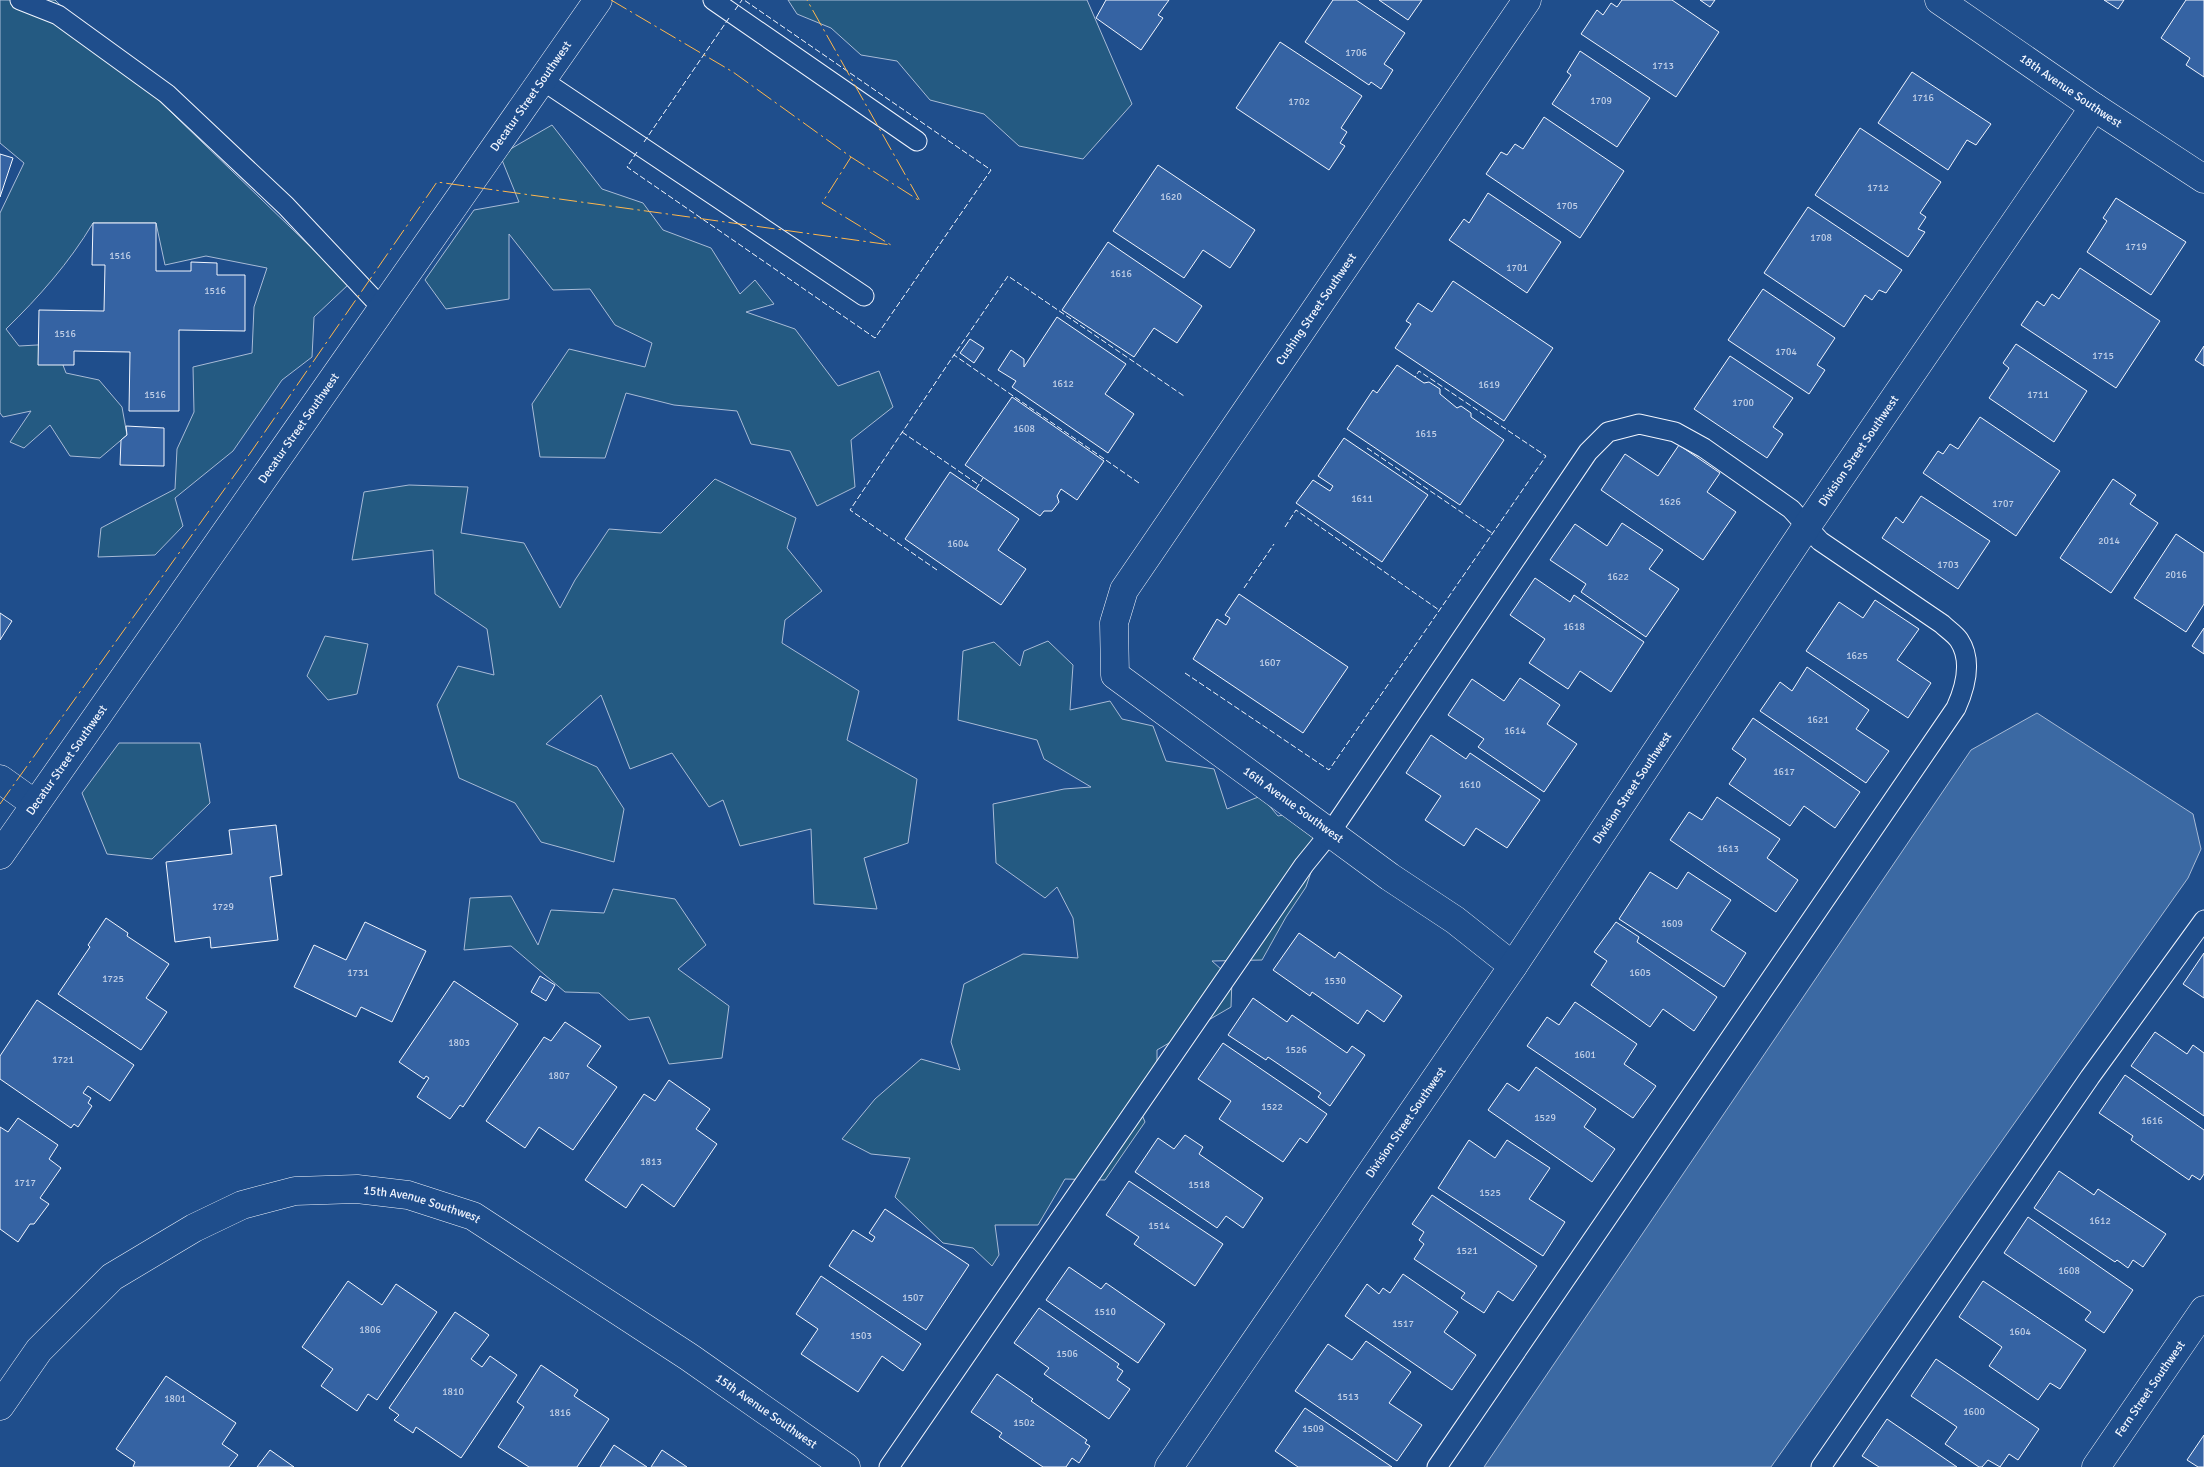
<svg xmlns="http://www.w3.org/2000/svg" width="2204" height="1467" font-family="Signika,sans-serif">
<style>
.green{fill:#245a82;stroke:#a8bbd7}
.water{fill:#3b69a3;stroke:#a8bbd7}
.building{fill:#3563a3;stroke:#f2f6ff}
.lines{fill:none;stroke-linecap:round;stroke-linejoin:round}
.lane-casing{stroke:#f2f6ff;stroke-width:21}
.street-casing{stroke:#f2f6ff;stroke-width:29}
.lane{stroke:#1f4e8c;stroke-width:19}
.street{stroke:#1f4e8c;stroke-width:28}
.fence{stroke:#f2f6ff;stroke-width:1;stroke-dasharray:6 2.5;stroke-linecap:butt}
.power{stroke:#ffb74d;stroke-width:1;stroke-dasharray:18 4 2.5 4;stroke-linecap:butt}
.labels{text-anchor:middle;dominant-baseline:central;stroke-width:4;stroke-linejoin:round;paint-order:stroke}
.number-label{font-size:10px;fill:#c3d1e8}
.street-label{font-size:12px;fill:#f2f6ff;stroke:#1f4e8c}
</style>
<rect width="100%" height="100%" fill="#1f4e8c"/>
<path class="green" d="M 0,0 L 55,0 L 349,284 L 314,317 L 312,357 L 282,380 L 233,451 L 175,498 L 183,526 L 155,555 L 98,557 L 101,528 L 175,489 L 177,449 L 194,412 L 193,367 L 252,353 L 254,307 L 267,268 L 206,256 L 165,265 L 156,223 L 93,223 C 69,263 39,297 6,329 L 19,346 L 55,344 L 66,373 L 99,380 L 122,407 L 127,435 L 100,458 L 70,456 L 50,425 L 24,448 L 10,442 L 31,411 L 3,417 L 0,413 L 0,213 L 24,163 L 0,143 Z
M 788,0 L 1087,0 L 1132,104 L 1083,159 L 1019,146 L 984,114 L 930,100 L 897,61 L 861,55 L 831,28 L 797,14 Z
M 552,125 L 602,189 L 643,203 L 663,230 L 711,248 L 740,294 L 755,280 L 774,304 L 746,312 L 795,329 L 838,386 L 879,371 L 893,407 L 851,440 L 855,487 L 817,506 L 790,451 L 751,444 L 737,411 L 674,405 L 626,393 L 605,458 L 540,457 L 532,404 L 569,349 L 645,367 L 652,343 L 615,325 L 590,289 L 553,290 L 509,234 L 509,299 L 446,309 L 425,280 L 474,210 L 519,202 L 500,155 Z
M 715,479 L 796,518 L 787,548 L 822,591 L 785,620 L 782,643 L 859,691 L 847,740 L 917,779 L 908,843 L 864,858 L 877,909 L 814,904 L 811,829 L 740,846 L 723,800 L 709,807 L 672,753 L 630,769 L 601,695 L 546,744 L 597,767 L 624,809 L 614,862 L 541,842 L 515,803 L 459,778 L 437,705 L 458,666 L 494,675 L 487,629 L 435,594 L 433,550 L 352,560 L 364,492 L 409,485 L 468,487 L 461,533 L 524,543 L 560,608 L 575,580 L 609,529 L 661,533 Z
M 325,636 L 368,644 L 357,694 L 328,700 L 307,676 Z
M 1048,641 L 1073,665 L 1070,710 L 1110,701 L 1122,719 L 1153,726 L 1166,761 L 1214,769 L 1227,809 L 1261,796 L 1278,816 L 1316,809 L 1315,860 L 1306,887 L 1286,917 L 1262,960 L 1212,961 L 1232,979 L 1231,1007 L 1157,1050 L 1157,1068 L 1135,1098 L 1145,1122 L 1105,1180 L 1065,1179 L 1038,1225 L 995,1225 L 999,1255 L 992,1266 L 973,1248 L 943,1243 L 895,1197 L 910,1158 L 871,1154 L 842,1139 L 875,1099 L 921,1059 L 960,1070 L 951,1042 L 964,984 L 1023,954 L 1078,958 L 1073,918 L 1057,887 L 1045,898 L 996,863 L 993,804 L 1064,789 L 1091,787 L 1044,759 L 1037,740 L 958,720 L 963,651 L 994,642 L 1020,666 L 1024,651 Z
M 119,743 L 200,743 L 210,803 L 152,859 L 107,854 L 82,793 Z
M 613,889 L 675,899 L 706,945 L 678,969 L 729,1006 L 722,1058 L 669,1064 L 649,1017 L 629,1020 L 599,993 L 565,992 L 511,946 L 464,950 L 470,898 L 511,896 L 538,945 L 551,910 L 604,913 Z"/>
<path class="water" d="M 2037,713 L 2193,814 L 2201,849 L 2188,878 L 1771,1467 L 1484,1467 L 1971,750 Z"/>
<path class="building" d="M 1106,0 L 1169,0 L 1158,15 L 1163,18 L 1141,50 L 1096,18 Z
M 1333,0 L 1356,0 L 1405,33 L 1384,64 L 1393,70 L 1381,89 L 1371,82 L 1369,85 L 1305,42 Z
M 1379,0 L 1422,0 L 1408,20 Z
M 1622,0 L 1672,0 L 1719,32 L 1676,97 L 1581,34 L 1597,10 L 1603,15 L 1611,3 L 1617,7 Z
M 1700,0 L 1715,0 L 1710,7 Z
M 2104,0 L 2124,0 L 2118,9 Z
M 2186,0 L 2204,0 L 2204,77 L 2186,65 L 2190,58 L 2161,38 Z
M 1280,42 L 1362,96 L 1341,128 L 1347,132 L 1340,143 L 1345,146 L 1329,170 L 1236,108 Z
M 1580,51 L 1650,98 L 1617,147 L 1552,104 L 1571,75 L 1567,72 Z
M 1912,72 L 1991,124 L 1976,145 L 1967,140 L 1948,170 L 1878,123 Z
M 1544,117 L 1624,171 L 1580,238 L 1486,174 L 1501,152 L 1507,155 L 1515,144 L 1523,149 Z
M 1860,128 L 1941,182 L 1920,213 L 1926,217 L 1918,229 L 1925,232 L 1908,257 L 1815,195 Z
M 0,154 L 13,158 L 0,197 Z
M 1158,165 L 1255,230 L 1230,268 L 1203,250 L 1184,278 L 1113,231 Z
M 1488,193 L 1561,242 L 1527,293 L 1449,240 L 1464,219 L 1469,223 Z
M 2116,198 L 2186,242 L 2151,295 L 2087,252 L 2107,221 L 2103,218 Z
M 1808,207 L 1902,270 L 1886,293 L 1879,290 L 1872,300 L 1865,295 L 1844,327 L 1764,273 Z
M 93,223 L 156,223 L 156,271 L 191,271 L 191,262 L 217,263 L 217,275 L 245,275 L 245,331 L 179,330 L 179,411 L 129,411 L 130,352 L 74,351 L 74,365 L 38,365 L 39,310 L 104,311 L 105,265 L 92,265 Z
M 1108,242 L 1202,306 L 1177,343 L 1154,328 L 1134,357 L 1062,310 Z
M 2080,268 L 2160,321 L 2116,388 L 2021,325 L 2037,301 L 2044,306 L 2052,294 L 2059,299 Z
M 1453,281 L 1553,348 L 1504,421 L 1395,348 L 1411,324 L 1406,321 L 1418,303 L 1432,312 Z
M 1763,289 L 1835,338 L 1817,365 L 1825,370 L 1809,394 L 1728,340 Z
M 1057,317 L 1126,364 L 1105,394 L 1134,414 L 1108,453 L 1012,387 L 1016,381 L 998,370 L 1011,350 L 1024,359 L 1024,367 Z
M 970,339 L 984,348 L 974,363 L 960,353 Z
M 2016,344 L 2087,391 L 2054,442 L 1989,398 L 2009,368 L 2003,363 Z
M 2204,346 L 2204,366 L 2195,360 Z
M 1730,356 L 1793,398 L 1773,427 L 1783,434 L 1767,458 L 1694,409 Z
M 1397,365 L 1424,383 L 1429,382 L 1440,389 L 1440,394 L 1457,408 L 1461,406 L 1471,413 L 1471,417 L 1504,440 L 1460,505 L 1347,429 L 1373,390 L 1377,393 Z
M 1012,397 L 1104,461 L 1077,500 L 1061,489 L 1057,496 L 1059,502 L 1052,511 L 1044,511 L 1040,516 L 965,465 Z
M 1980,417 L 2060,471 L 2016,536 L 1923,473 L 1938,451 L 1943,454 L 1950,444 L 1958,449 Z
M 126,426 L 164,428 L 164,466 L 120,465 L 121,440 L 127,435 Z
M 1344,438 L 1428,495 L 1382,562 L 1296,503 L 1313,480 L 1330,491 L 1333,486 L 1318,476 Z
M 1679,445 L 1720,473 L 1707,492 L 1736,512 L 1703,560 L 1601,490 L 1625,454 L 1658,476 Z
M 950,472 L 1019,519 L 998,550 L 1026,569 L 1001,605 L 905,539 Z
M 2113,479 L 2136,495 L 2130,504 L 2158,523 L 2111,593 L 2060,558 Z
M 1921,496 L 1990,541 L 1958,589 L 1882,538 L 1896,517 L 1903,523 Z
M 1622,523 L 1663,550 L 1649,569 L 1679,589 L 1646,637 L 1581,592 L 1586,584 L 1550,560 L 1575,524 L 1607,546 Z
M 2176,534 L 2204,553 L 2204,604 L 2186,632 L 2134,598 Z
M 1535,578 L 1570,602 L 1574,595 L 1644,642 L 1611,692 L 1580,671 L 1568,689 L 1529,663 L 1545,639 L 1510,615 Z
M 1239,594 L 1348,667 L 1303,733 L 1193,659 L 1217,619 L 1226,625 L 1230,618 L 1225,615 Z
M 1875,600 L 1919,629 L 1897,660 L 1931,683 L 1908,718 L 1806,651 L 1839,602 L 1863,618 Z
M 0,613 L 12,621 L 0,640 Z
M 2204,628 L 2204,654 L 2192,646 Z
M 1807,667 L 1869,710 L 1856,729 L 1889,751 L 1866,783 L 1760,711 L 1780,682 L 1792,691 Z
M 1520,678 L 1560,705 L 1547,724 L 1577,744 L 1544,792 L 1478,747 L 1484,739 L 1448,715 L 1472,679 L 1504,701 Z
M 1753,718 L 1860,792 L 1835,828 L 1804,806 L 1790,826 L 1729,784 L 1746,759 L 1732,749 Z
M 1431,735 L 1466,759 L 1470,753 L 1540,800 L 1507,848 L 1476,828 L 1464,846 L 1425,820 L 1441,796 L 1406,773 Z
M 1717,797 L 1780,839 L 1767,858 L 1798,880 L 1776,912 L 1670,840 L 1689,812 L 1702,820 Z
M 276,825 L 282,875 L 270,877 L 278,940 L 211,948 L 210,937 L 175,942 L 166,862 L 232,854 L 229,830 Z
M 1650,872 L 1677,889 L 1688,872 L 1731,900 L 1711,930 L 1746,953 L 1724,987 L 1619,919 Z
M 106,918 L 128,933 L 127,936 L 169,964 L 146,998 L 167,1012 L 141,1050 L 58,994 L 90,947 L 88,945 Z
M 365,922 L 426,951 L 392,1022 L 361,1007 L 356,1017 L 294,987 L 314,945 L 346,960 Z
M 1616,922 L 1639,937 L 1637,942 L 1717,997 L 1694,1031 L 1663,1009 L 1650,1027 L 1591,985 L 1607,961 L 1594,952 Z
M 1299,933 L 1335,958 L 1339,952 L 1402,996 L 1384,1022 L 1367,1010 L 1358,1024 L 1312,992 L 1310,996 L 1273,970 Z
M 2204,953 L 2204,998 L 2183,984 Z
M 540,976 L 555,985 L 546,1001 L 531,992 Z
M 454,981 L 518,1024 L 463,1107 L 460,1105 L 450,1119 L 417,1097 L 429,1078 L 426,1076 L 424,1079 L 399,1062 Z
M 1253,998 L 1287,1022 L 1292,1015 L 1347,1053 L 1352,1046 L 1365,1055 L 1330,1106 L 1318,1097 L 1321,1093 L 1268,1057 L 1266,1060 L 1228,1035 Z
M 37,1000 L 134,1065 L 110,1101 L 88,1086 L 83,1093 L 91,1098 L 88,1103 L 92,1106 L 78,1127 L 74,1124 L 71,1128 L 0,1079 L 0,1056 Z
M 1575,1002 L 1637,1044 L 1624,1064 L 1656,1086 L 1633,1118 L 1527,1046 L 1547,1017 L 1559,1025 Z
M 565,1022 L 601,1046 L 587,1066 L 617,1087 L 573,1150 L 539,1127 L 525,1148 L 486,1121 L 544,1037 L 551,1041 Z
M 2155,1032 L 2187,1054 L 2193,1045 L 2204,1053 L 2204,1116 L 2131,1066 Z
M 1223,1043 L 1327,1114 L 1307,1143 L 1300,1138 L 1283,1162 L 1219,1119 L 1231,1101 L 1198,1079 Z
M 1536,1067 L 1596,1109 L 1584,1127 L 1615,1149 L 1592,1182 L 1488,1110 L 1507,1083 L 1519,1091 Z
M 2125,1075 L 2204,1130 L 2204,1174 L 2200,1180 L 2192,1175 L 2189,1180 L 2131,1140 L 2133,1136 L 2099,1113 Z
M 669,1080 L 710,1109 L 696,1129 L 717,1144 L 674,1207 L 642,1184 L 626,1208 L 585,1180 L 644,1094 L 655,1101 Z
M 18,1118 L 58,1145 L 49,1159 L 61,1168 L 40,1198 L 49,1204 L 34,1224 L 30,1224 L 18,1242 L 0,1229 L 0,1127 L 8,1132 Z
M 1185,1135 L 1203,1147 L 1199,1154 L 1263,1198 L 1243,1228 L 1226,1216 L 1217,1228 L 1135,1172 L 1158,1138 L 1174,1149 Z
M 1469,1140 L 1495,1158 L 1507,1140 L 1550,1168 L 1529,1199 L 1565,1222 L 1543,1256 L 1438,1188 Z
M 2059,1171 L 2094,1195 L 2098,1189 L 2166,1234 L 2143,1267 L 2133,1260 L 2128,1268 L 2117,1260 L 2115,1262 L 2034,1208 Z
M 1129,1181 L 1223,1244 L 1195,1286 L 1134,1244 L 1139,1237 L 1106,1215 Z
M 1432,1195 L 1537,1266 L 1513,1301 L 1498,1291 L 1484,1313 L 1461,1298 L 1465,1293 L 1414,1259 L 1424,1244 L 1419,1240 L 1424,1232 L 1412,1224 Z
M 885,1209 L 969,1265 L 926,1330 L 829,1266 L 853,1230 L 872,1242 L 875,1237 L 869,1233 Z
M 2028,1217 L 2133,1290 L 2104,1333 L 2085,1320 L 2091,1312 L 2004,1253 Z
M 1069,1267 L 1101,1289 L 1106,1283 L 1165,1324 L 1138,1363 L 1046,1300 Z
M 1403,1274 L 1458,1312 L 1444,1332 L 1476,1355 L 1452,1390 L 1345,1316 L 1367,1284 L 1379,1294 L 1383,1288 L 1390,1293 Z
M 821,1276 L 921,1344 L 903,1371 L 882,1356 L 858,1392 L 801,1354 L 818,1329 L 796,1314 Z
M 348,1281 L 382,1305 L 396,1284 L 437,1312 L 377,1400 L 368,1394 L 357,1411 L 321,1386 L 333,1369 L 302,1347 Z
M 1983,1281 L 2086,1350 L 2060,1389 L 2050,1383 L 2038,1400 L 1989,1366 L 2002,1347 L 1959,1317 Z
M 1039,1308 L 1119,1364 L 1117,1367 L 1123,1371 L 1117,1380 L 1130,1389 L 1109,1419 L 1044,1374 L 1049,1368 L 1014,1343 Z
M 455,1312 L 489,1335 L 471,1359 L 482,1367 L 490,1356 L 517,1375 L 461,1458 L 416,1427 L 413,1433 L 394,1420 L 399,1415 L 389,1408 Z
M 1366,1341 L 1411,1372 L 1389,1403 L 1422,1425 L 1397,1461 L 1295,1391 L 1328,1344 L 1352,1360 Z
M 1936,1359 L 2039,1429 L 2018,1460 L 2009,1454 L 2000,1467 L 1988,1460 L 1982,1467 L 1979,1467 L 1945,1444 L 1957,1427 L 1911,1396 Z
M 541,1365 L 578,1390 L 574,1396 L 609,1419 L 577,1467 L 529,1467 L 498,1447 L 524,1407 L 517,1402 Z
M 997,1374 L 1033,1399 L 1031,1401 L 1087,1440 L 1085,1443 L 1090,1446 L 1079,1463 L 1072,1458 L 1066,1467 L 1043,1467 L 999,1437 L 1002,1433 L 971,1412 Z
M 166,1376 L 236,1423 L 222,1444 L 238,1455 L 229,1467 L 133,1467 L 135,1462 L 116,1449 Z
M 1305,1408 L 1392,1467 L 1298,1467 L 1275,1451 Z
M 1887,1419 L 1957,1467 L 1879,1467 L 1862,1456 Z
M 2204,1435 L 2204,1467 L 2198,1467 L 2187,1460 Z
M 614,1445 L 647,1467 L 600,1467 Z
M 270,1450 L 294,1467 L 257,1467 Z
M 662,1450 L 687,1467 L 651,1467 Z"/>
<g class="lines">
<defs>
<path id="lane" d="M 20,0 L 58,15 L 167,94 L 286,206 L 382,308
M 713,0 L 917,141
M 542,80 L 864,296
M 889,1467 L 1304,865 L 1330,833 L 1588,452 L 1608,432 L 1639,424 L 1675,432 L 1704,448 L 1791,509 L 1820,541 L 1942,624 C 1947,629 1955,634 1959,640 C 1973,661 1965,688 1956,708 L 1437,1467
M 1821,1467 L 2090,1077 L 2204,920"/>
<g id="street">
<path id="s1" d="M 1939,0 L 2094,107 L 2204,179"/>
<path d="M 0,779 L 35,804"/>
<path id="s2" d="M 0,855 L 598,0"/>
<path id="s3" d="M 1513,966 L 1455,920 L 1390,877 L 1115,675 L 1114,623 L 1124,590 L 1527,0"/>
<path id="s4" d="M 0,1406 L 39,1350 L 112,1277 L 194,1228 L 242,1205 L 295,1191 L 357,1189 L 408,1195 L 473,1216 L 689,1357 L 846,1467"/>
<path id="s5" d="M 1169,1467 L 1513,966 L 1807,526 L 2094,107"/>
<path id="s6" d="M 2096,1467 L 2204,1310"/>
</g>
</defs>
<use href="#lane" class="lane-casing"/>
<use href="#street" class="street-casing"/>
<use href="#lane" class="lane"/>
<use href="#street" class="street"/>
<path class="fence" d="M 735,10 L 742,0
M 644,142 L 729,18
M 637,152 L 627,167 L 875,338 L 991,170 L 744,0
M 902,432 L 979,485
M 1367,448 L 1492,533
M 1139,483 L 954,355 L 1008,276 L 1184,396
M 976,489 L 983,478
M 1285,527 L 1296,510 L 1439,610
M 937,570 L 850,510 L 954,355
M 1244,588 L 1274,544
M 1185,673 L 1329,770 L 1546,456 L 1419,371 L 1415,377"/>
<path class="power" d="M 611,0 L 733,72 L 851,157 L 920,201 L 807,0
M 0,804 L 251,452 L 437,182 L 891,245 L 822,203 L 851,157"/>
</g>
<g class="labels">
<g class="number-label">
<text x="1356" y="53">1706</text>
<text x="1663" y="66">1713</text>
<text x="1923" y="98">1716</text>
<text x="1601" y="101">1709</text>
<text x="1299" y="102">1702</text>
<text x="1878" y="188">1712</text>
<text x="1171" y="197">1620</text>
<text x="1567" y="206">1705</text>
<text x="1821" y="238">1708</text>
<text x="2136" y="247">1719</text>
<text x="120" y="256">1516</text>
<text x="1517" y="268">1701</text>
<text x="1121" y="274">1616</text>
<text x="215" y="291">1516</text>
<text x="65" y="334">1516</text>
<text x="1786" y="352">1704</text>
<text x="2103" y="356">1715</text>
<text x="1063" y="384">1612</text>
<text x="1489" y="385">1619</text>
<text x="155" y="395">1516</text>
<text x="2038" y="395">1711</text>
<text x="1743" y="403">1700</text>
<text x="1024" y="429">1608</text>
<text x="1426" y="434">1615</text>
<text x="1362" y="499">1611</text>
<text x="1670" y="502">1626</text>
<text x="2003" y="504">1707</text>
<text x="2109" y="541">2014</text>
<text x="958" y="544">1604</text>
<text x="1948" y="565">1703</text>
<text x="2176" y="575">2016</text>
<text x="1618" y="577">1622</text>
<text x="1574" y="627">1618</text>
<text x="1857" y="656">1625</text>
<text x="1270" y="663">1607</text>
<text x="1818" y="720">1621</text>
<text x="1515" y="731">1614</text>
<text x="1784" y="772">1617</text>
<text x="1470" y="785">1610</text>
<text x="1728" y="849">1613</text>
<text x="223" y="907">1729</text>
<text x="1672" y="924">1609</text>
<text x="358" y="973">1731</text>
<text x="1640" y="973">1605</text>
<text x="113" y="979">1725</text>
<text x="1335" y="981">1530</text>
<text x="459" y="1043">1803</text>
<text x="1296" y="1050">1526</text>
<text x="1585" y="1055">1601</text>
<text x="63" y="1060">1721</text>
<text x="559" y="1076">1807</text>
<text x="1272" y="1107">1522</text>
<text x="1545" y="1118">1529</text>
<text x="2152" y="1121">1616</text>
<text x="651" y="1162">1813</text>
<text x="25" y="1183">1717</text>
<text x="1199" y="1185">1518</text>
<text x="1490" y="1193">1525</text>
<text x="2100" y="1221">1612</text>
<text x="1159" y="1226">1514</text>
<text x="1467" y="1251">1521</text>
<text x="2069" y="1271">1608</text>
<text x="913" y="1298">1507</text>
<text x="1105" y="1312">1510</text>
<text x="1403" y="1324">1517</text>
<text x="370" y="1330">1806</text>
<text x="2020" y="1332">1604</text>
<text x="861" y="1336">1503</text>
<text x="1067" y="1354">1506</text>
<text x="453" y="1392">1810</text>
<text x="1348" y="1397">1513</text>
<text x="175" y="1399">1801</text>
<text x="1974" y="1412">1600</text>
<text x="560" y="1413">1816</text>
<text x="1024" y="1423">1502</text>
<text x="1313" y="1429">1509</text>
</g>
<g class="street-label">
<text stroke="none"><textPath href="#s1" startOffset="160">18th Avenue Southwest</textPath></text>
<text stroke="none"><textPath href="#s2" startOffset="926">Decatur Street Southwest</textPath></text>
<text stroke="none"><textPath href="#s3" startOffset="920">Cushing Street Southwest</textPath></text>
<text stroke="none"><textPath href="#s2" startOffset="521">Decatur Street Southwest</textPath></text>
<text stroke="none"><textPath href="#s5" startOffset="1228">Division Street Southwest</textPath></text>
<text stroke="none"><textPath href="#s2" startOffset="116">Decatur Street Southwest</textPath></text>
<text stroke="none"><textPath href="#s5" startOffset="822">Division Street Southwest</textPath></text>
<text transform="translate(1293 805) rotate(36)">16th Avenue Southwest</text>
<text stroke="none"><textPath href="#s5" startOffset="418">Division Street Southwest</textPath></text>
<text stroke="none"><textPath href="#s4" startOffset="504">15th Avenue Southwest</textPath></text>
<text stroke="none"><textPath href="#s6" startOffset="95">Fern Street Southwest</textPath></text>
<text stroke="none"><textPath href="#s4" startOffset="909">15th Avenue Southwest</textPath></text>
</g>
</g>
</svg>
